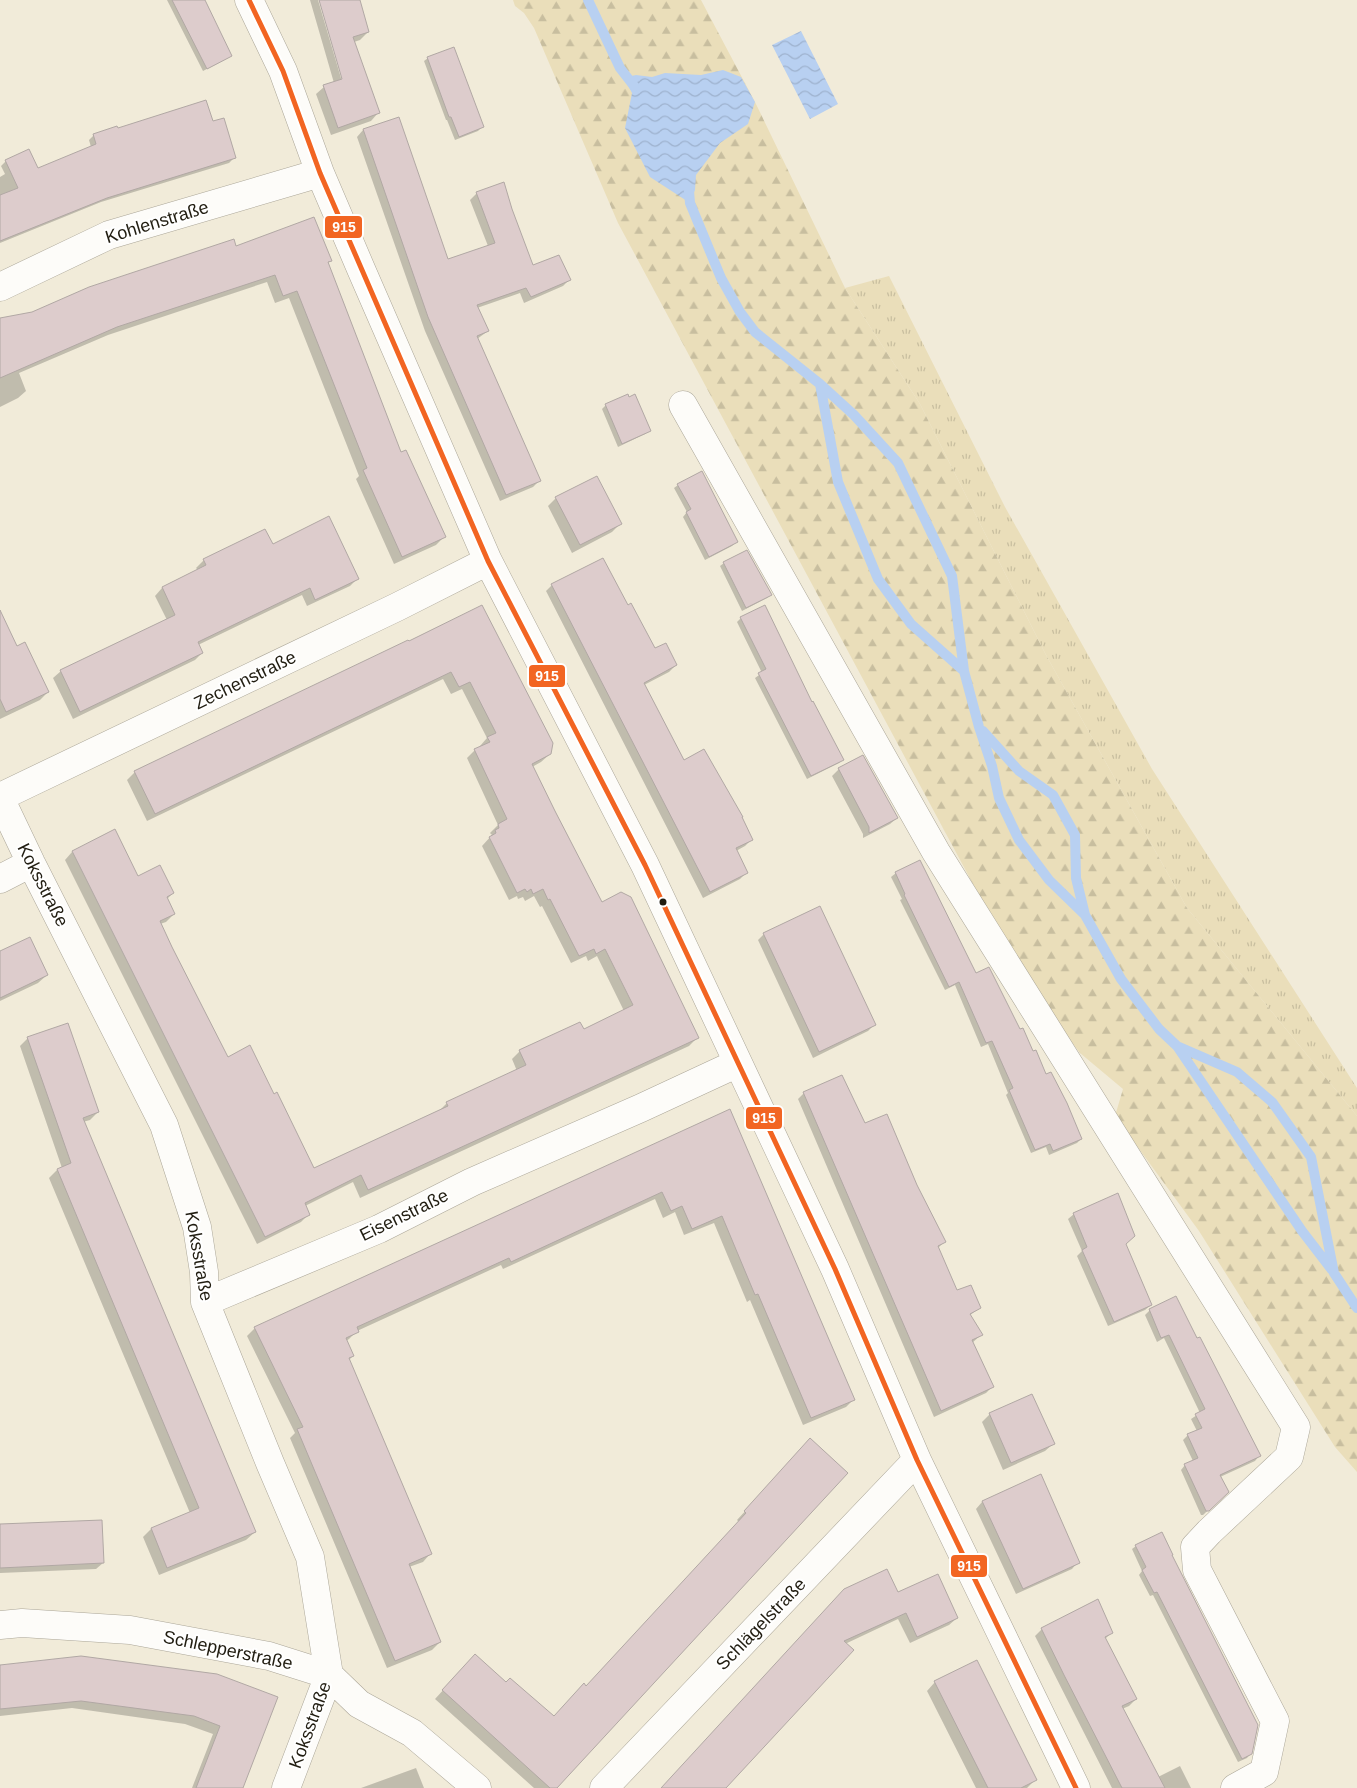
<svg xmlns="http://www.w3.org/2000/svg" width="1357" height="1788" font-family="Helvetica,sans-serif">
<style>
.grass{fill:url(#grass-tufts)}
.forest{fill:url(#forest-firs)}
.water{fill:url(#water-waves)}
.shadow{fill:#0003}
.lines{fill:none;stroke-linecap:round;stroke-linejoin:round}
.stream{stroke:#b8d0f1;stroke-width:10}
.building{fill:#dcc;stroke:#b1a8a4}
.minor-casing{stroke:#aba698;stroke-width:29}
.minor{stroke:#fdfcf9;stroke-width:28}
.bus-1-casing{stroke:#fff;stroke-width:9}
.bus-1{stroke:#f26522;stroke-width:5}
.bus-dot{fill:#211d11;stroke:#fff;stroke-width:2}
.labels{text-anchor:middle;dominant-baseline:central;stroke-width:4;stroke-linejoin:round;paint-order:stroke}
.street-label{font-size:18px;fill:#211d11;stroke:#fff}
.line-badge{stroke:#fff;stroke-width:2}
.badge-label{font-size:14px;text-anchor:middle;font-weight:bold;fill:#fff}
</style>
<defs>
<pattern id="grass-tufts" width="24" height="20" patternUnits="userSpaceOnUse" patternTransform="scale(1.25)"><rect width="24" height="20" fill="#eadeba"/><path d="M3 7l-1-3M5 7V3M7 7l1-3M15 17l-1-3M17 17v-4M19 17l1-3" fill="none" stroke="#c8be9f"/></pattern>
<pattern id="forest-firs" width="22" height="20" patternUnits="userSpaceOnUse" patternTransform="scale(1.25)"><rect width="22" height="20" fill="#eadeba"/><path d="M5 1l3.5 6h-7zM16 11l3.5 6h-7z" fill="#c8be9f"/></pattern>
<pattern id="water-waves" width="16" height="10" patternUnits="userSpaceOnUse" patternTransform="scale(1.25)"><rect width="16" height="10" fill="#b8d0f1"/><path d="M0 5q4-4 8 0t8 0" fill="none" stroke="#9eb2ce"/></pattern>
</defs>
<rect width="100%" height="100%" fill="#f1ebd9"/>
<path class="grass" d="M 889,276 L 1005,507 L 1152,769 L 1357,1088 L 1357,1116 L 1187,908 L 1046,655 L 920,404 L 845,288 Z"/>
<path class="forest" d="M 513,0 L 701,0 L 755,102 L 845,288 L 920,404 L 1046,655 L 1187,908 L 1357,1116 L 1357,1472 L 1335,1447 L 1199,1231 L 1115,1116 L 1123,1089 L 1080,1053 L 1024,979 L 618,223 L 534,28 L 524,13 L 515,6 Z"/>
<path class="water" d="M 801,31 L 838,104 L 810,119 L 772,45 Z
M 723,70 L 741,77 L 755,102 L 748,124 L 720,143 L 696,175 L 695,190 L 690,203 L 650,177 L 625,128 L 632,93 L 626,82 L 627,77 L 636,75 L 652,77 L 665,73 L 701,75 Z"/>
<path class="shadow" d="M 167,0 L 202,0 L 230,56 L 226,59 L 203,71 Z
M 310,0 L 318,0 L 343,85 L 345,84 L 321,0 L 359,0 L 368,32 L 360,40 L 354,42 L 378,113 L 371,121 L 331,135 L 316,94 L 324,87 L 334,83 Z
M 428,58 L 482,127 L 478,131 L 455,140 L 447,120 L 446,120 L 424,61 Z
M 398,119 L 447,260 L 488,246 L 470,200 L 477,193 L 510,209 L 532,267 L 569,280 L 563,286 L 524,303 L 520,293 L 477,308 L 488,331 L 477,339 L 540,480 L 533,487 L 500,501 L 425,331 L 357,137 L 363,130 Z
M 212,123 L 234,158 L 229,163 L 101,202 L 0,243 L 0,177 L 5,174 L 1,166 L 6,161 L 37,170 L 91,147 L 89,140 L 94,135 L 117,129 Z
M 236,248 L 330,261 L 327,264 L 401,454 L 444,537 L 436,545 L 394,564 L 356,479 L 359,476 L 289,298 L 275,303 L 267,282 L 108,335 L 19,373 L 26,391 L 18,398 L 0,407 L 0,327 Z
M 606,405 L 649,430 L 645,434 L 618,447 L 602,409 Z
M 678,485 L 736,542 L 732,546 L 705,560 L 683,517 L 687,512 L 674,488 Z
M 556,498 L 620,524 L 612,532 L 572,553 L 548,506 Z
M 204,560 L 357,579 L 350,586 L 307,606 L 302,595 L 198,645 L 202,653 L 195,660 L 73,719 L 53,678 L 61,671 L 167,620 L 155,596 L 162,588 L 198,570 L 196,568 Z
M 724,563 L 771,595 L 767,598 L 742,611 L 720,566 Z
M 552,585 L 627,606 L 654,650 L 676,665 L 669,672 L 644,685 L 683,761 L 751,840 L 745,846 L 736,851 L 747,872 L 740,879 L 703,898 L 546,591 Z
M 482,606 L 550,754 L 541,762 L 532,767 L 602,904 L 697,1038 L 689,1046 L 360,1198 L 353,1182 L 305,1206 L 309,1214 L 301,1222 L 257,1244 L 65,860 L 72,852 L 173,893 L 167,899 L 174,914 L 166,922 L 160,924 L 228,1058 L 274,1095 L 313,1169 L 439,1111 L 447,1103 L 517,1071 L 512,1059 L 520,1051 L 583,1031 L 624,1011 L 597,956 L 588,961 L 586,956 L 571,963 L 542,906 L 540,907 L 534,896 L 525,901 L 523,897 L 518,899 L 517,896 L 509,900 L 482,846 L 492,835 L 490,833 L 498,825 L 467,758 L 475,750 L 480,747 L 480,746 L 487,738 L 462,689 L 451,694 L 443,679 L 147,821 L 127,780 L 135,772 L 408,643 Z
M 0,612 L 17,647 L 48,692 L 40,700 L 0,719 Z
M 741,618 L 812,703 L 843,759 L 839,763 L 807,779 L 755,678 L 762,673 L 737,622 Z
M 839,769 L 897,818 L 890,824 L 863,838 L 863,834 L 832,776 Z
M 896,873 L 975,975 L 1032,1053 L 1081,1139 L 1077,1143 L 1049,1155 L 1046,1147 L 1031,1153 L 1006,1095 L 1008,1093 L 988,1044 L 981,1047 L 955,985 L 945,990 L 900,900 L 902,899 L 891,877 Z
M 764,934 L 874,1025 L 868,1031 L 813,1058 L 758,940 Z
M 0,952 L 47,975 L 38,983 L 0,1001 Z
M 28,1038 L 98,1112 L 90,1120 L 83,1122 L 255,1532 L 246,1540 L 159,1575 L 143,1537 L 151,1529 L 190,1513 L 49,1178 L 57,1170 L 62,1168 L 20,1046 Z
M 804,1093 L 864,1125 L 916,1186 L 944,1242 L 938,1248 L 956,1292 L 979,1308 L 969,1316 L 981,1335 L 972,1343 L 992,1387 L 986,1393 L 934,1417 L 798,1099 Z
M 729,1111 L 853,1400 L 846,1407 L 803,1425 L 750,1300 L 747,1302 L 714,1223 L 684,1235 L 675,1212 L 663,1218 L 655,1199 L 503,1269 L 501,1265 L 357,1331 L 349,1339 L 346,1341 L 353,1356 L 349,1360 L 430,1554 L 423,1562 L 409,1567 L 440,1642 L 432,1650 L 387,1668 L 290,1438 L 295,1433 L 247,1336 L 255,1328 Z
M 1074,1214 L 1125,1244 L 1151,1305 L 1145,1310 L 1108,1326 L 1077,1256 L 1082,1251 L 1068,1219 Z
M 1176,1298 L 1259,1456 L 1255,1461 L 1220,1477 L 1227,1492 L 1203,1515 L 1201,1515 L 1181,1470 L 1185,1465 L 1193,1461 L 1183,1440 L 1188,1435 L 1197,1431 L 1191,1419 L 1200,1413 L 1164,1338 L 1157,1342 L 1145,1315 L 1150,1310 Z
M 1032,1396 L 1053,1444 L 1045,1451 L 1003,1470 L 982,1422 L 990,1414 Z
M 803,1448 L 555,1788 L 534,1788 L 435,1699 L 467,1664 L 506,1683 L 554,1717 L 586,1687 L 739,1522 L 737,1520 Z
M 1040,1475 L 1078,1562 L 1072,1569 L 1016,1594 L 976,1509 L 982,1502 Z
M 0,1525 L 103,1563 L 96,1569 L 0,1573 Z
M 1136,1546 L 1171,1556 L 1251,1753 L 1247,1758 L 1238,1762 L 1153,1595 L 1150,1596 L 1139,1575 L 1142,1571 L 1132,1549 Z
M 898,1594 L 957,1618 L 949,1625 L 910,1643 L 898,1619 L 845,1644 L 725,1788 L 662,1788 Z
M 1042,1629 L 1112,1632 L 1105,1639 L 1136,1699 L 1129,1706 L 1122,1709 L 1158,1777 L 1180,1766 L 1191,1788 L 1112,1788 L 1035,1636 Z
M 0,1666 L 277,1698 L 242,1788 L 192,1788 L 213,1734 L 185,1724 L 72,1708 L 0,1716 Z
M 935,1682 L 1035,1780 L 1027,1788 L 976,1788 L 927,1691 Z
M 416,1768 L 424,1788 L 361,1788 Z"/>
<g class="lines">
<path class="stream" d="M 588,0 L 620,68 L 634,86
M 689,191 L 690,203 L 721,278 L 740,312 L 755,332 L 820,384 L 854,415 L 898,463 L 952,576 L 964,671 L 979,727 L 992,766 L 999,798 L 1019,840 L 1049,880 L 1085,915
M 820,384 L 838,482 L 878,579 L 911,624 L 964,671
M 983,731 L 1019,771 L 1053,795 L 1075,835 L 1076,878 L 1085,915 L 1121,979 L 1159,1029 L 1177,1046 L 1237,1072 L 1272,1102 L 1311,1157 L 1334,1273 L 1357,1308
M 1177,1046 L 1302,1231 L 1332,1270"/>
</g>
<path class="building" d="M 172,0 L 205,0 L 232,56 L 207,69 Z
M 319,0 L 360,0 L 369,32 L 353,37 L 380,113 L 338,128 L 323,85 L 342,79 Z
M 454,47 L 484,127 L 459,137 L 451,117 L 449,117 L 427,57 Z
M 206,100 L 213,121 L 224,118 L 236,158 L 107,198 L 0,241 L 0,195 L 18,188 L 5,160 L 29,149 L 38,168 L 96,144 L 93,134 L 117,126 L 118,128 Z
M 399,117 L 448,259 L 495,243 L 476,192 L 504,182 L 512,209 L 533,265 L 559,255 L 571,280 L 531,297 L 526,288 L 477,305 L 489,331 L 477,336 L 541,481 L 506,495 L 428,317 L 363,129 Z
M 314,217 L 332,261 L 328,262 L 401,452 L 406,450 L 446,537 L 402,557 L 363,470 L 367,468 L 297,291 L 283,296 L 275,275 L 117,327 L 0,378 L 0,318 L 32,312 L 89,287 L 234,239 L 236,246 Z
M 628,394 L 629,397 L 635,394 L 651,431 L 622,444 L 605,404 Z
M 702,471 L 738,542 L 709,557 L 686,512 L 691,509 L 677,484 Z
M 597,476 L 622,524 L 580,545 L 555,497 Z
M 329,516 L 359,579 L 315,600 L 310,588 L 198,642 L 203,653 L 80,712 L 60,670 L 175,615 L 162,587 L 206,565 L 203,559 L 265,529 L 273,544 Z
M 747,550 L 772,595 L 746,608 L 723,562 Z
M 603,558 L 628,605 L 631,603 L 655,648 L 666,643 L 677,665 L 644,683 L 684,760 L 704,749 L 743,817 L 742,817 L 753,840 L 736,848 L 748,873 L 710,892 L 551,584 Z
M 482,605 L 553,743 L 551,754 L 532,764 L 555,811 L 602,902 L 621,892 L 631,897 L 699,1038 L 368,1190 L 361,1175 L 305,1203 L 310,1215 L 265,1237 L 72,851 L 115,829 L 138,876 L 160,865 L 174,893 L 167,897 L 175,914 L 160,921 L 172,947 L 228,1057 L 250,1045 L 274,1094 L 277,1092 L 314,1168 L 448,1106 L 446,1102 L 526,1065 L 519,1050 L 580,1022 L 584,1029 L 633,1005 L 605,949 L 596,954 L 594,949 L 579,956 L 550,899 L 548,900 L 543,889 L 533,894 L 531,889 L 527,892 L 525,889 L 517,893 L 489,837 L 496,833 L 495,830 L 499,828 L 498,824 L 507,819 L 474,749 L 490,742 L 487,737 L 496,733 L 470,682 L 459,687 L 451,672 L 155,814 L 134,771 L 408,640 L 409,641 Z
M 765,605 L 812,702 L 813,701 L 844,760 L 811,776 L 758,673 L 766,669 L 740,617 Z
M 0,610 L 17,646 L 25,642 L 49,692 L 6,712 L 0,699 Z
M 863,755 L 898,818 L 869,833 L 869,827 L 838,768 Z
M 920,860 L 976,973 L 989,967 L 1020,1029 L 1023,1028 L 1033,1051 L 1036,1050 L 1046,1074 L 1051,1072 L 1067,1103 L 1082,1139 L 1053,1151 L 1050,1144 L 1035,1150 L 1009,1090 L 1013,1088 L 992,1041 L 986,1043 L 959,982 L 949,987 L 904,895 L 905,894 L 895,872 Z
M 820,906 L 876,1025 L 819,1052 L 763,933 Z
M 30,937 L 48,975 L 0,998 L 0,951 Z
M 68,1023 L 99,1112 L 83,1118 L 256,1532 L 167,1568 L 151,1528 L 199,1508 L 57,1169 L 71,1163 L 27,1037 Z
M 842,1075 L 865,1123 L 887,1114 L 917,1185 L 946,1242 L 938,1246 L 957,1290 L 971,1285 L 981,1308 L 970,1314 L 983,1335 L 972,1340 L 994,1387 L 941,1411 L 803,1092 Z
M 730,1109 L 855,1400 L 811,1418 L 758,1294 L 755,1295 L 722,1216 L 692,1229 L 682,1206 L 671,1211 L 662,1192 L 511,1262 L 509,1258 L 357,1327 L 359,1332 L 346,1338 L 354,1356 L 349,1358 L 432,1554 L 409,1564 L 441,1642 L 395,1661 L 297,1429 L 303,1427 L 254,1327 Z
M 1118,1193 L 1135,1236 L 1126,1244 L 1152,1305 L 1114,1322 L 1082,1250 L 1087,1247 L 1073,1213 Z
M 1176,1296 L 1197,1338 L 1200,1337 L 1261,1456 L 1220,1475 L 1229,1492 L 1209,1511 L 1206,1511 L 1184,1464 L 1198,1458 L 1187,1434 L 1202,1428 L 1195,1414 L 1205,1409 L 1169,1335 L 1161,1338 L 1149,1309 Z
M 1032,1394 L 1055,1444 L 1011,1463 L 989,1413 Z
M 810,1438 L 848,1473 L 557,1788 L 550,1788 L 442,1690 L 475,1654 L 506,1682 L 510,1678 L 554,1716 L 584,1683 L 586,1686 L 746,1513 L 744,1511 Z
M 1041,1474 L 1080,1563 L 1023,1589 L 982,1501 Z
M 102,1520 L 104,1563 L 0,1568 L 0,1524 Z
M 1162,1532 L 1173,1555 L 1172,1555 L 1258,1725 L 1252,1754 L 1242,1759 L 1157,1592 L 1154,1593 L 1142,1570 L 1146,1567 L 1135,1545 Z
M 887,1569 L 898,1592 L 938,1574 L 958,1618 L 917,1637 L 906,1613 L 844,1641 L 854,1650 L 726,1788 L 661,1788 L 844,1589 Z
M 1098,1599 L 1113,1633 L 1105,1637 L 1137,1699 L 1122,1706 L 1165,1788 L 1122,1788 L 1064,1675 L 1041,1628 Z
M 81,1656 L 217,1674 L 278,1697 L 243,1788 L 196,1788 L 220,1726 L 194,1716 L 81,1701 L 0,1709 L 0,1665 Z
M 977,1660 L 1037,1780 L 1021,1788 L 988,1788 L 934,1681 Z"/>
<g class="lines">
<defs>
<path id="minor" d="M 249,0 L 283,71 L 320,173 L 361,269 L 488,561 L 645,865 L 835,1269 L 917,1460 L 1076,1788
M 0,287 L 109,235 L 320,173
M 683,405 L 936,852 L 1296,1427 L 1289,1457 L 1209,1532 L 1195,1547 L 1197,1570 L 1275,1721 L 1264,1772 L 1235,1788
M 0,797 L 397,607 L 488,561
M 0,798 L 31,863 L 164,1125 L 197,1227 L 204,1272 L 205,1302 L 270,1463 L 310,1557 L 329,1675 L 286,1788
M 0,879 L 31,863
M 205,1302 L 379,1229 L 472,1182 L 641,1108 L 738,1063
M 0,1625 L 22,1623 L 130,1630 L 269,1656 L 329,1675 L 359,1704 L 412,1733 L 477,1788
M 604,1788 L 917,1460"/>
</defs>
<use href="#minor" class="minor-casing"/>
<use href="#minor" class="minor"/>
<defs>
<path id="bus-1" d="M 249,0 L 283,71 L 320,173 L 488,561 L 645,865 L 835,1269 L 917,1460 L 1076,1788"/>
</defs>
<use href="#bus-1" class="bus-1-casing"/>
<use href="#bus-1" class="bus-1"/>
</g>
<circle class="bus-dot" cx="663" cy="902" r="4.5"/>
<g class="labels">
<g class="street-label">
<text transform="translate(157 222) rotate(-17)">Kohlenstraße</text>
<text transform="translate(245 680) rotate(-26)">Zechenstraße</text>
<text transform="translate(43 885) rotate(63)">Koksstraße</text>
<text transform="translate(404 1215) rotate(-26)">Eisenstraße</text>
<text transform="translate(199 1256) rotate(80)">Koksstraße</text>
<text transform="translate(761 1624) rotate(-46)">Schlägelstraße</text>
<text transform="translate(228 1650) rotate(12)">Schlepperstraße</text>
<text transform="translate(310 1725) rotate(-70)">Koksstraße</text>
</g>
</g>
<g class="line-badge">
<rect x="324" y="215" width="39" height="24" rx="5" fill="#f26522"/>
<rect x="528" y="664" width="38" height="24" rx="5" fill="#f26522"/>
<rect x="745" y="1106" width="38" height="24" rx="5" fill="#f26522"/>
<rect x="950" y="1554" width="38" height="24" rx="5" fill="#f26522"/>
</g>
<g class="badge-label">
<text x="344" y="232">915</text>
<text x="547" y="681">915</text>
<text x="764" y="1123">915</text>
<text x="969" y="1571">915</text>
</g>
</svg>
